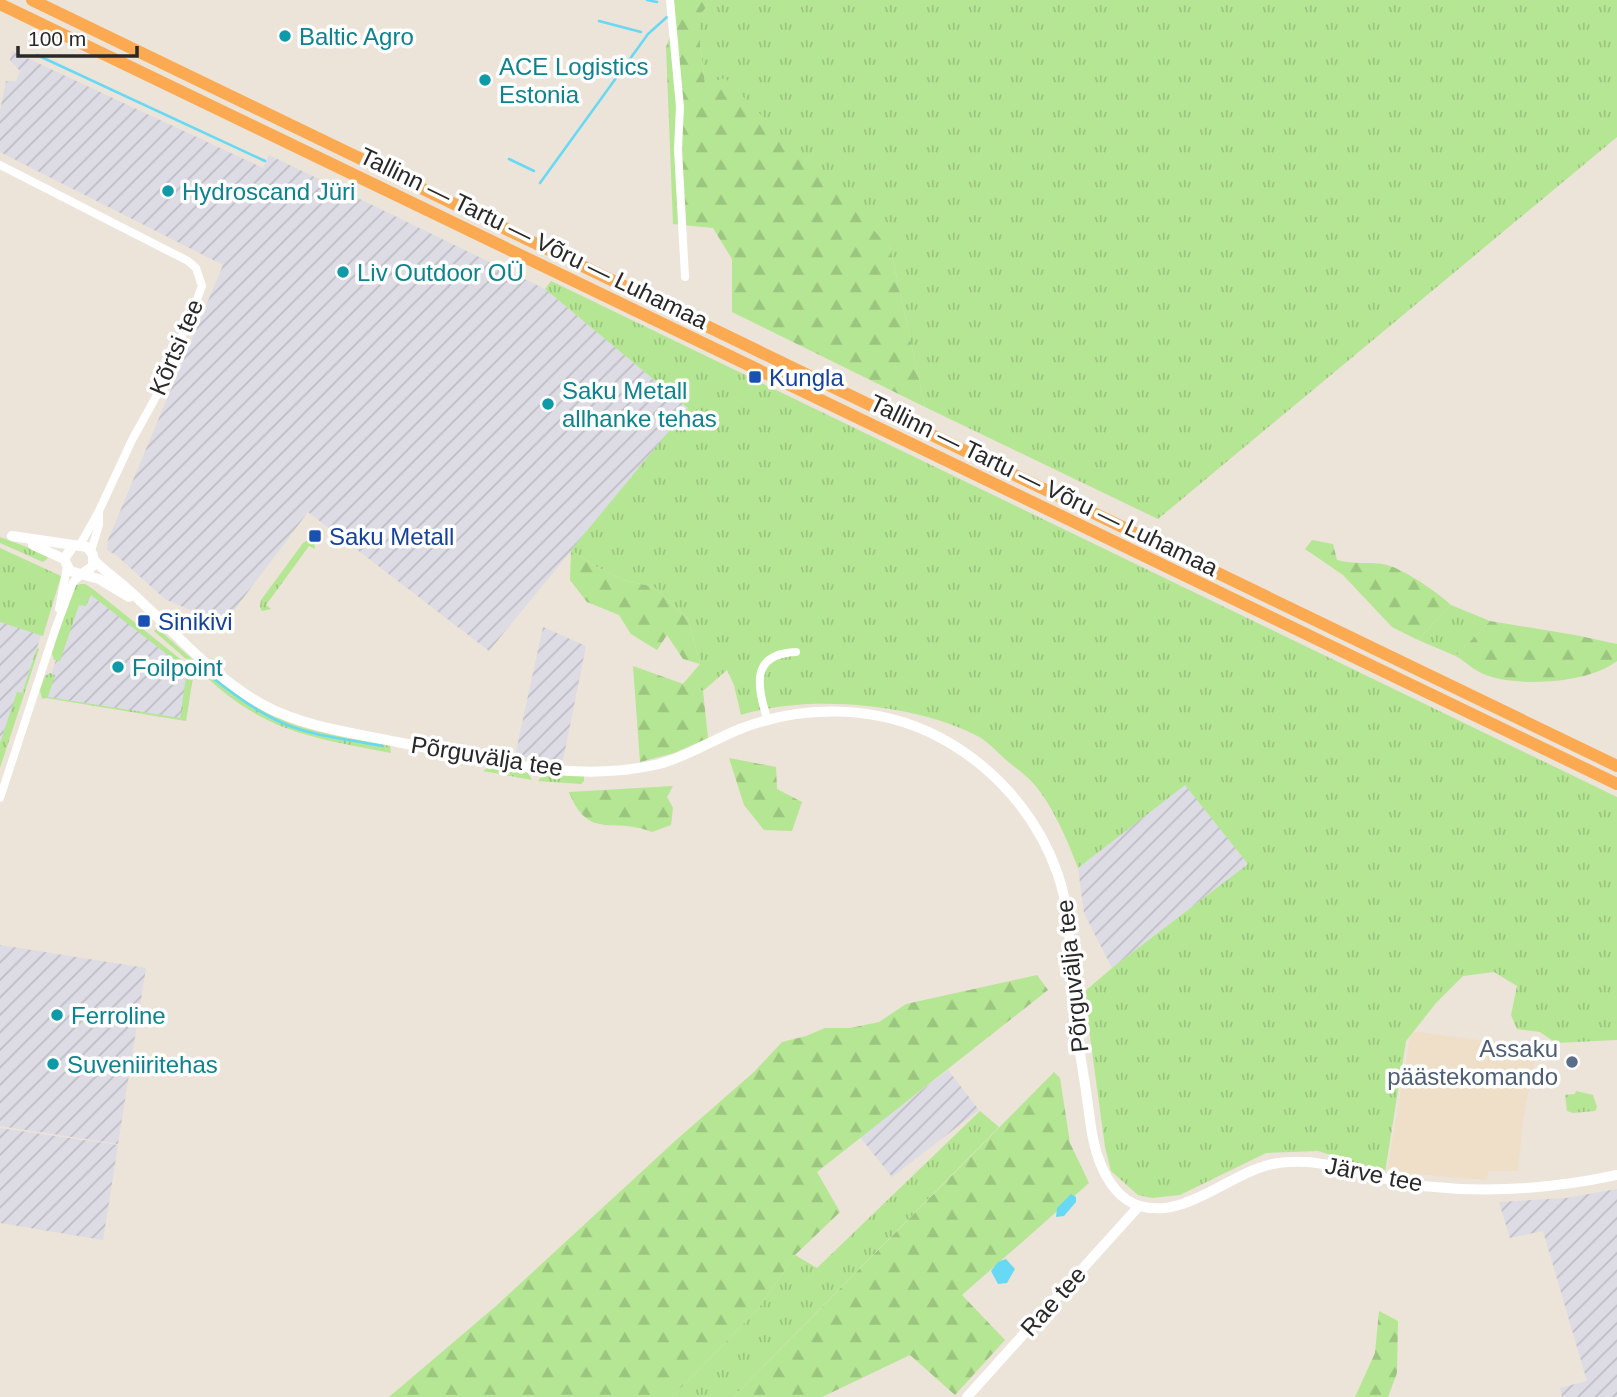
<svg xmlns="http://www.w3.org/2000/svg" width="1617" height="1397" font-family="Arial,sans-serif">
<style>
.industrial{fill:url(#industrial-furrows)}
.education{fill:#efdfc8}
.grass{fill:url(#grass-tufts)}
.forest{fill:url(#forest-firs)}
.water{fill:#67d9f4}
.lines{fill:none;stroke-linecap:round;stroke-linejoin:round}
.stream{stroke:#67d9f4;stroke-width:2.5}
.minor{stroke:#fff;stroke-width:8}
.tertiary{stroke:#fff;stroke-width:10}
.trunk{stroke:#fbaa52;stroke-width:12}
.culture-dot{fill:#0f9aa8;stroke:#fff;stroke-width:2.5}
.transit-dot{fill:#1a4fb4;stroke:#fff;stroke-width:2.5}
.service-dot{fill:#5c6f8a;stroke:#fff;stroke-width:2.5}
.labels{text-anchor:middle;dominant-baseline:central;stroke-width:7;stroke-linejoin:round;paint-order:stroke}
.culture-label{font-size:24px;fill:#0d838f;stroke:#fff;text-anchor:start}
.street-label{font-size:24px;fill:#292929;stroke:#fff}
.transit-label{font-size:24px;fill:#164399;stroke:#fff;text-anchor:start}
.service-label{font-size:24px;fill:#4e5e75;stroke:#fff;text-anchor:end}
</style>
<defs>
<pattern id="industrial-furrows" width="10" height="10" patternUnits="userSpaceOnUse" patternTransform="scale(1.75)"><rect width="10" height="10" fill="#dddbe4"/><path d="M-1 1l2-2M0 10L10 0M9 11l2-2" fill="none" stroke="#bebcc4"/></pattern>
<pattern id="grass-tufts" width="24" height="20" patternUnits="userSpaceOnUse" patternTransform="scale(1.75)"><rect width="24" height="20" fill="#b5e693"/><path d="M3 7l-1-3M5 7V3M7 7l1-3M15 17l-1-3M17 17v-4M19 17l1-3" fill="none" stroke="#9cc57f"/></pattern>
<pattern id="forest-firs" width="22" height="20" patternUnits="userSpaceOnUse" patternTransform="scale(1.75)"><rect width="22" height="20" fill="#b5e693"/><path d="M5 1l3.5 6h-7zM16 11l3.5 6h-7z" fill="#9cc57f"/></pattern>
</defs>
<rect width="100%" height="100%" fill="#ece3d9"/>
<path class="industrial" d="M 12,51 L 263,168 L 269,155 L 545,289 L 688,408 L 489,651 L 308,512 L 226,621 L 220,623 L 165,599 L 116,555 L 107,550 L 108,540 L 223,265 L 0,152 L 0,111 L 6,81 L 16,81 L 20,71 L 10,60 Z
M 0,550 L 60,577 L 0,761 Z
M 91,591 L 194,671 L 186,721 L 44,697 L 76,598 Z
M 543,627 L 586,646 L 563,760 L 515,756 Z
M 1185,784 L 1248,864 L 1112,968 L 1084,913 L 1078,868 Z
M 0,945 L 146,968 L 118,1144 L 0,1126 Z
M 948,1070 L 979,1110 L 892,1177 L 860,1137 Z
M 0,1128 L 118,1145 L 103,1240 L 0,1223 Z
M 1617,1189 L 1617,1397 L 1562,1397 L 1560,1388 L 1587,1381 L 1543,1231 L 1510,1238 L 1499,1202 L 1566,1198 Z"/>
<path class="education" d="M 1411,1031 L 1537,1048 L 1523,1121 L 1518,1171 L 1488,1171 L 1487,1180 L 1387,1172 Z"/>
<path class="grass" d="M 712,0 L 1617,0 L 1617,137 L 1158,519 L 925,407 L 890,247 L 705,84 L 700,44 L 700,15 Z
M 551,281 L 1617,797 L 1617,1040 L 1556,1043 L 1540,1032 L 1517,1029 L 1511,1015 L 1517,986 L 1494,972 L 1463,976 L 1436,1003 L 1406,1041 L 1385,1172 L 1318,1151 L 1266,1153 L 1180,1195 L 1152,1198 L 1138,1195 L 1111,1171 L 1105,1147 L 1084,992 L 1112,968 L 1248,864 L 1185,785 L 1078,868 C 1068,841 1052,804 1033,783 C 1025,774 1014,767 1005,759 C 997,752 989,743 981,738 C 918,703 808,694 741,715 L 734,685 L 727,670 L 703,691 L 682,685 L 700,664 L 688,619 L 654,587 L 623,580 L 593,565 L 571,550 L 688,408 L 545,289 Z
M 0,537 L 48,555 L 47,559 L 43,562 L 0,543 Z
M 308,540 L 314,540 L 315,549 L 309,546 L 266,605 L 271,609 L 262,611 L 260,607 L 261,600 L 303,543 Z
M 0,548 L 61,576 L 43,636 L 0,622 Z
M 80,584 L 85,584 L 93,589 L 194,670 L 186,721 L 46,698 L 42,699 L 40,690 L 45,676 L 50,673 L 55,675 L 48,697 L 180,718 L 187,670 L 91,595 L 86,606 L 79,605 L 60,661 L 54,660 L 52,653 L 74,586 Z
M 1451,605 L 1490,621 L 1456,656 L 1418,640 Z
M 157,628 L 193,660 L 193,661 L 185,658 L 154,631 Z
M 37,648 L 39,649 L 0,768 L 0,743 L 17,692 L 22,693 Z
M 195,661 C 222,683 247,706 280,719 C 314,734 353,738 390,746 L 391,753 C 305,736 259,731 194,665 Z
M 489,767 L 528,773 L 532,780 L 483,771 Z
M 543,774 L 584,776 L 584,781 L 581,784 L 538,781 Z
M 1576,1091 L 1593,1095 L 1597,1107 L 1595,1111 L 1573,1113 L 1567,1111 L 1565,1095 L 1575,1094 Z
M 980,1111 L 999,1127 L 733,1397 L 672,1397 L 758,1309 L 795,1255 L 817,1268 Z"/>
<path class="forest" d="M 674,0 L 712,0 L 700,15 L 700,44 L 705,84 L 725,78 L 890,247 L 925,407 L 732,312 L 732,259 L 713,228 L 673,224 L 666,47 L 675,24 Z
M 1312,540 L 1333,544 L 1337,560 C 1354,565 1371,561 1387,565 C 1405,570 1437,592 1451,605 L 1418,640 L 1392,627 L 1343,575 L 1305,549 Z
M 571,550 L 593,565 L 623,580 L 654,587 L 688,619 L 700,664 L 683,659 L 667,635 L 657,650 L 631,634 L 619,615 L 587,602 L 570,580 Z
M 1490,621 L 1575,635 L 1617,644 L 1617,661 C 1589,683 1522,687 1489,676 C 1477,673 1466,662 1456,656 Z
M 633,666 L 703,691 L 708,738 L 674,753 L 640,762 Z
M 729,758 L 776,767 L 777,789 L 802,802 L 792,831 L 764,830 L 744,805 Z
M 673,786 L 667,797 L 673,808 L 671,825 L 652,832 C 614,816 589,842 569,792 Z
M 1037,975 L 1048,990 L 817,1172 L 840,1212 L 795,1255 L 758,1309 L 672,1397 L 389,1397 L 496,1306 L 675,1141 L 754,1072 L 782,1042 L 806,1036 L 825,1028 L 850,1028 L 879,1022 L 906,1004 Z
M 1054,1072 L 1060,1078 L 1070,1143 L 1089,1183 L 962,1295 L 1005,1340 L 955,1395 L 910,1355 L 822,1397 L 733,1397 Z
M 1379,1311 L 1398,1321 L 1397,1373 L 1388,1397 L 1355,1397 L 1375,1353 Z"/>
<path class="water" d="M 1071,1194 L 1076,1197 L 1076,1202 L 1064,1216 L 1056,1217 L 1057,1208 Z
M 1006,1259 L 1015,1269 L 1007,1283 L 998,1284 L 991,1271 L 998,1262 Z"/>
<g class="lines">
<path class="stream" d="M 647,0 L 657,2
M 599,21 L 641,32
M 37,55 L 265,161
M 509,159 L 534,171
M 540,183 L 648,34 L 667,17
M 213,678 C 233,694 253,709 276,720 C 308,736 347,739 382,746"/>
<path class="minor" d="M 670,0 L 680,107 L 678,149 L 685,277
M 0,165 L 188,261 L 196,268 L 202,286 L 195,305 L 157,395 L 132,440 L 99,511 L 80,545
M 91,551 L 99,525 L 99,511
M 59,609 L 67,567
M 767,719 C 758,687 749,654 796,652
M 0,798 L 55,630 L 73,582 L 82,574"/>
<path class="tertiary" d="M 12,536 L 87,547 L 93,555 L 93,566 L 82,574
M 33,545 L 64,559
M 73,546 L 64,559 L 70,571 L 99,579 L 129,597
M 94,560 C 103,570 114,577 124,586 C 170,626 210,676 265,706 C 305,727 353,733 397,742 C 481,758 573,785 659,764 C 687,757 712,740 740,729 C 803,704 878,705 939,737 C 994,766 1038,816 1058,875 C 1073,918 1069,965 1074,1010 C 1077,1040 1083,1069 1087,1098 C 1090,1120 1092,1144 1101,1165 C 1108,1182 1121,1201 1140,1206 C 1181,1218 1222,1181 1259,1168 C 1274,1162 1291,1161 1307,1162 C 1346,1165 1383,1181 1422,1186 C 1487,1193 1553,1189 1617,1175
M 967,1397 L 1139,1206"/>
<path class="trunk" d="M 32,0 L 1617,766
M 0,4 L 1617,784"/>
</g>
<g class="culture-dot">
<circle cx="285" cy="36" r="7"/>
<circle cx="485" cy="80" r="7"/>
<circle cx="168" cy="191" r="7"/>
<circle cx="343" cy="272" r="7"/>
<circle cx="548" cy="404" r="7"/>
<circle cx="118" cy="667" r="7"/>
<circle cx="57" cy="1015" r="7"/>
<circle cx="53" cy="1064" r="7"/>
</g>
<g class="transit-dot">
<rect x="748" y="370" width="14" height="14" rx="3.5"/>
<rect x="308" y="529" width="14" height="14" rx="3.5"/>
<rect x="137" y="614" width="14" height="14" rx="3.5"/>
</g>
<circle class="service-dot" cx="1572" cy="1062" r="7"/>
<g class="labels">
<g class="culture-label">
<text x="299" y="36">Baltic Agro</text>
<text x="499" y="66">ACE Logistics<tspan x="499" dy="28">Estonia</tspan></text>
<text x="182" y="191">Hydroscand Jüri</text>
<text x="357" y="272">Liv Outdoor OÜ</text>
<text x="562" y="390">Saku Metall<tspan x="562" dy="28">allhanke tehas</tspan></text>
<text x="132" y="667">Foilpoint</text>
<text x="71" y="1015">Ferroline</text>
<text x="67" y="1064">Suveniiritehas</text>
</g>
<g class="street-label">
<text transform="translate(534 238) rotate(26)">Tallinn — Tartu — Võru — Luhamaa</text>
<text transform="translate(176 347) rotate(-67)">Kõrtsi tee</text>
<text transform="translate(1044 485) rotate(26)">Tallinn — Tartu — Võru — Luhamaa</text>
<text transform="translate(487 756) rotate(9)">Põrguvälja tee</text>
<text transform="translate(1072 976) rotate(-96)">Põrguvälja tee</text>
<text transform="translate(1374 1174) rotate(11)">Järve tee</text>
<text transform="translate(1053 1301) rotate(-48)">Rae tee</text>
</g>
<g class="transit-label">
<text x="769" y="377">Kungla</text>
<text x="329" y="536">Saku Metall</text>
<text x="158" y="621">Sinikivi</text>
</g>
<g class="service-label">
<text x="1558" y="1048">Assaku<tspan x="1558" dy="28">päästekomando</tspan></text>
</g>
</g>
<path d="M18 46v10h119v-10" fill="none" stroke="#292929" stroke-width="3.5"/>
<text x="28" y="46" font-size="21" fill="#292929" stroke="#ffffff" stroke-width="5" paint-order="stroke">100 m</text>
</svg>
